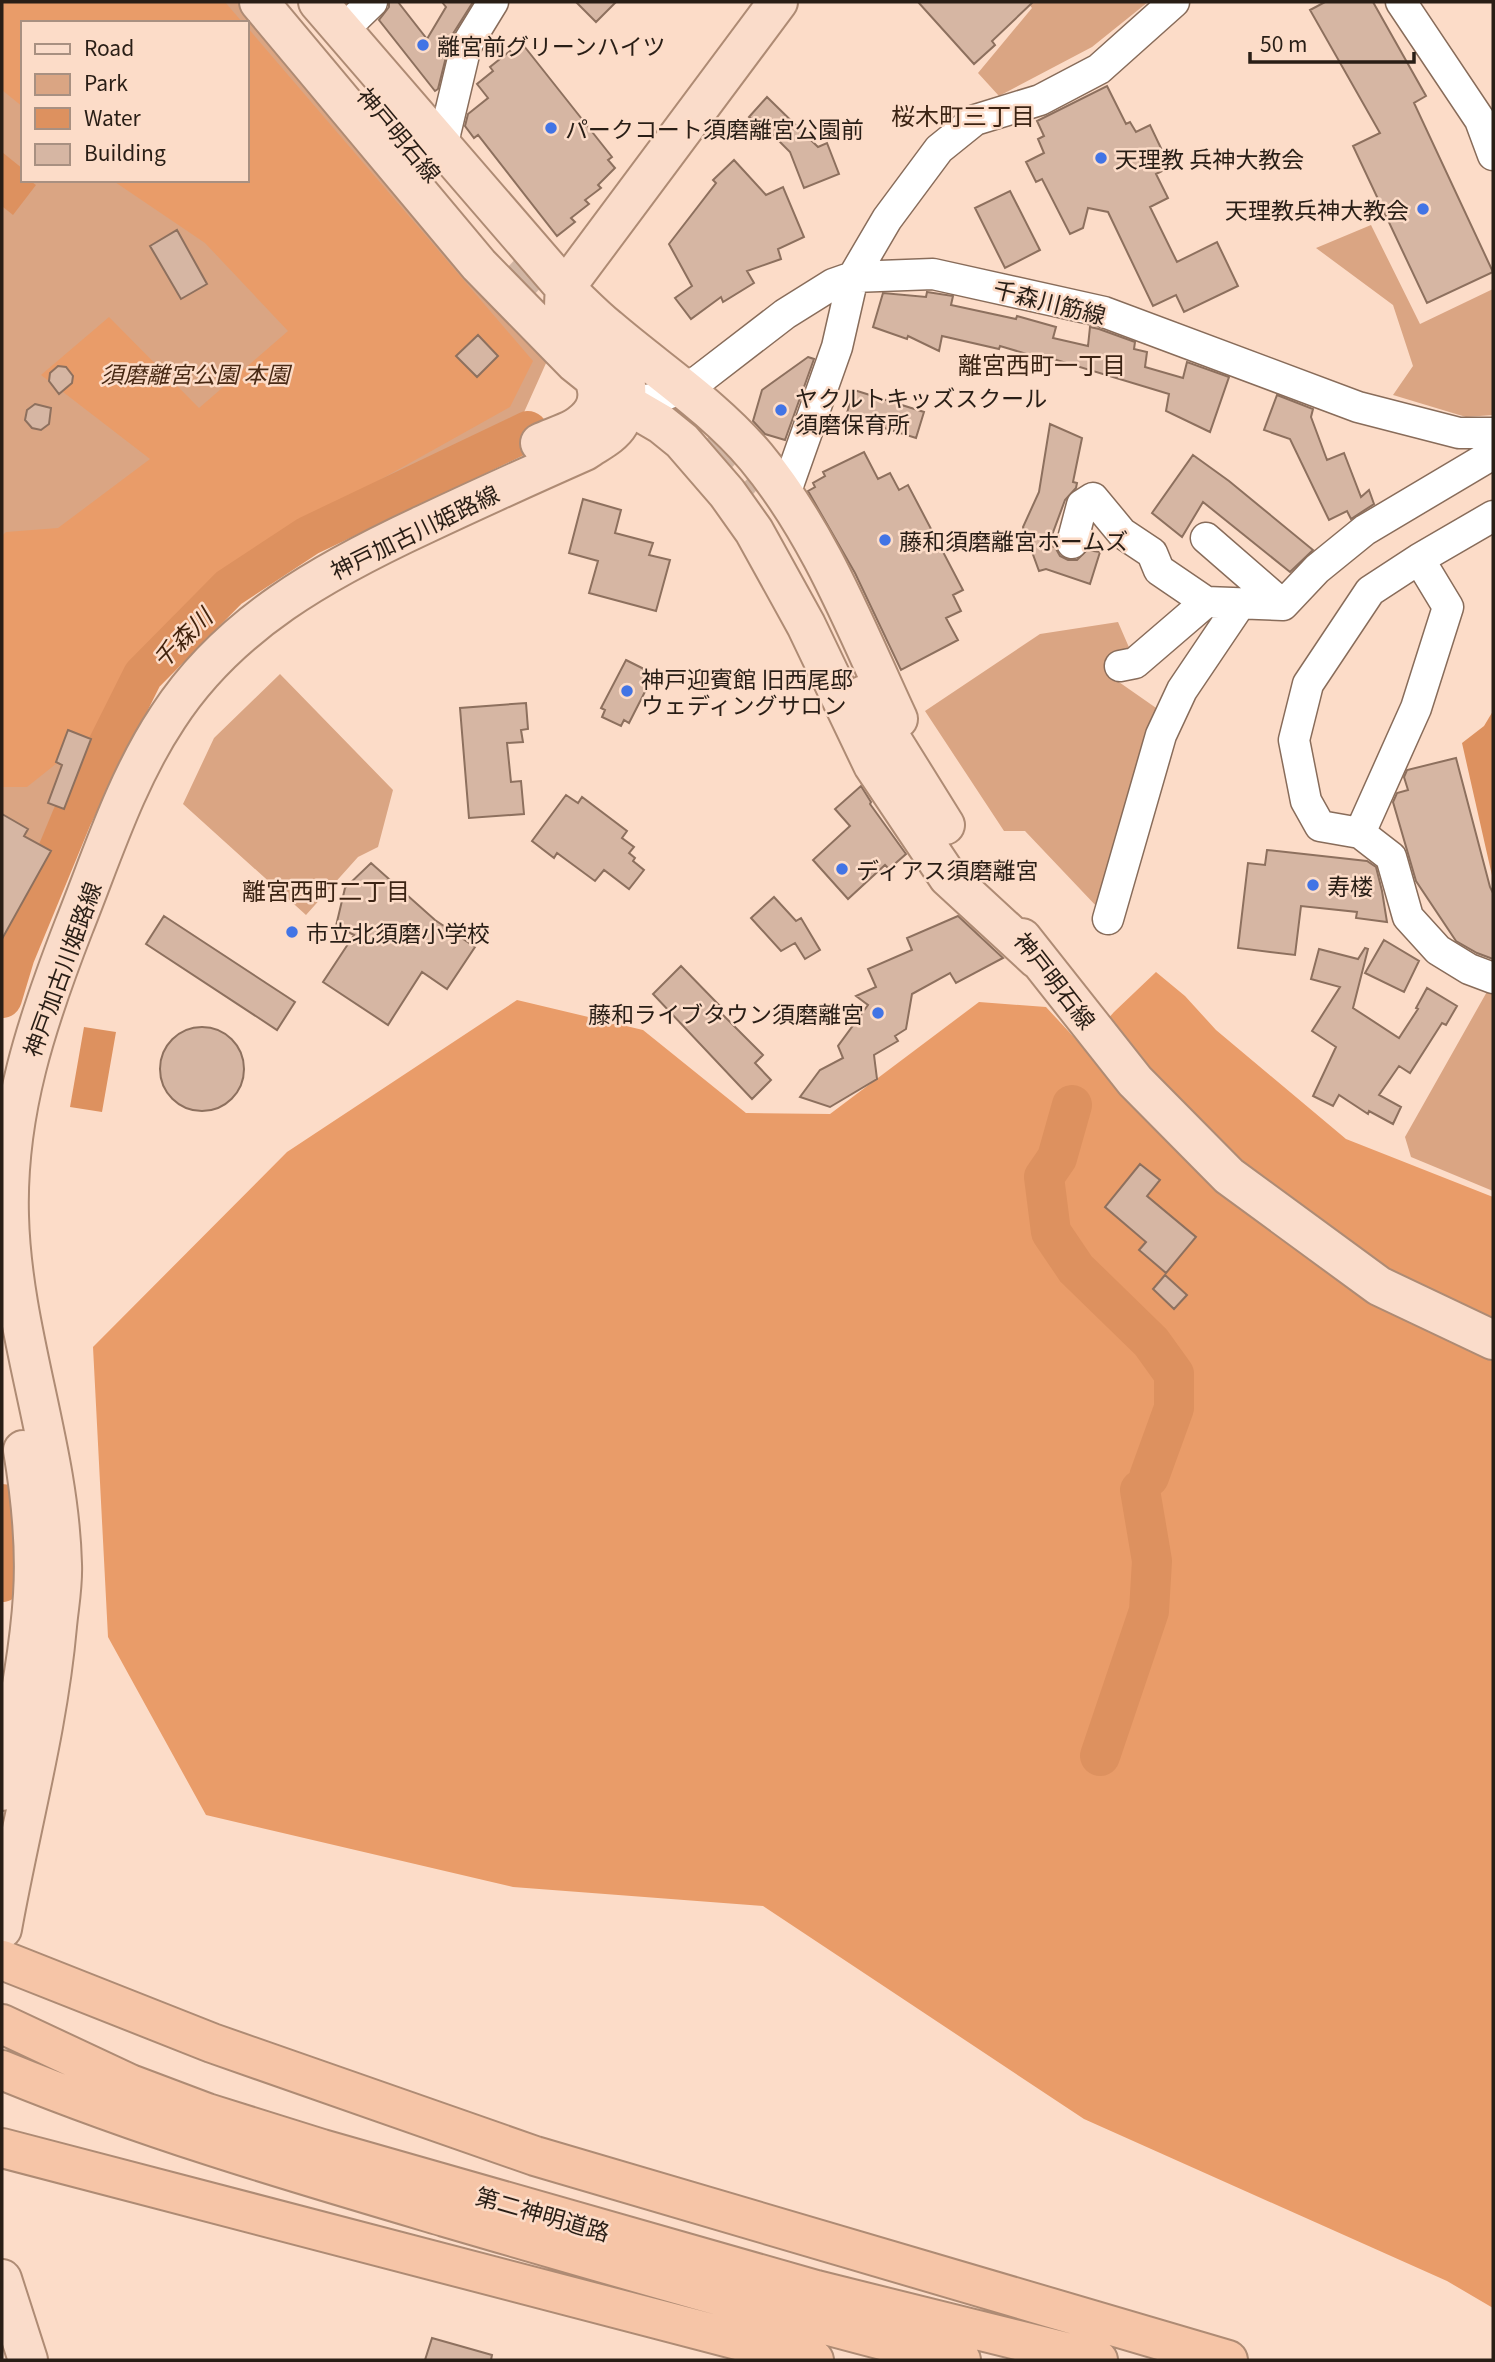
<svg xmlns="http://www.w3.org/2000/svg" width="1495" height="2362" font-family="Georgia,'Noto Sans JP',serif">
<style>
.green{fill:#daa583;fill-rule:evenodd}
.forest{fill:#e99c69}
.water{fill:#dd915f}
.lines{fill:none;stroke-linecap:round;stroke-linejoin:round}
.river{stroke:#dd915f;stroke-width:40}
.building{fill:#d6b6a3;stroke:#8d705e;stroke-width:2}
.major-tunnel{stroke:#d2b6a4;stroke-width:38;stroke-dasharray:38 19;stroke-linecap:butt}
.minor-casing{stroke:#886c5a;stroke-width:33}
.major-casing{stroke:#ae8b74;stroke-width:42}
.highway-casing{stroke:#ae8b74;stroke-width:42}
.minor{stroke:#fff;stroke-width:30}
.major{stroke:#fadcca;stroke-width:38}
.highway{stroke:#f6c5a7;stroke-width:38}
.poi-dot{fill:#4274e5;stroke:#fcdcc8;stroke-width:2.5}
.labels{text-anchor:middle;dominant-baseline:central;stroke-width:5;stroke-linejoin:round;paint-order:stroke}
.poi-label{font-size:23px;fill:#291e16;stroke:#fcdcc8;text-anchor:start}
.street-label{font-size:23px;fill:#291e16;stroke:#fcdcc8}
.park-label{font-size:23px;font-style:italic;fill:#492a15;stroke:#fcdcc8}
.neighbourhood-label{font-size:24px;fill:#3c2414;stroke:#fcdcc8}
.water-label{font-size:24px;font-style:italic;fill:#42230d;stroke:#fcdcc8}
</style>
<rect width="100%" height="100%" fill="#fcdcc8"/>
<path class="green" d="M 2,2 L 239,2 L 547,361 L 521,419 L 303,534 L 224,587 L 147,680 L 108,739 L 21,961 L 2,1021 ZM 23,23 L 247,23 L 247,180 L 23,180 Z
M 1027,2 L 1148,2 L 1092,47 L 999,96 L 978,73 L 1032,8 Z
M 1371,225 L 1420,324 L 1493,289 L 1493,415 L 1466,417 L 1393,395 L 1413,366 L 1393,305 L 1316,248 Z
M 1118,622 L 1131,652 L 1106,673 L 1159,710 L 1099,909 L 1025,831 L 1004,831 L 925,711 L 1040,634 Z
M 280,674 L 393,790 L 378,847 L 358,857 L 306,915 L 183,804 L 214,738 Z
M 1493,981 L 1493,1191 L 1411,1157 L 1405,1137 Z
M 2,1489 L 11,1547 L 2,1578 Z"/>
<path class="forest" d="M 2,2 L 225,2 L 243,23 L 23,23 L 23,107 L 2,90 Z
M 247,27 L 533,361 L 510,407 L 367,487 L 163,640 L 106,724 L 27,787 L 2,787 L 2,536 L 6,532 L 58,528 L 150,459 L 41,375 L 109,317 L 199,408 L 288,331 L 205,243 L 112,180 L 247,180 Z
M 1156,972 L 1185,996 L 1216,1030 L 1346,1139 L 1493,1197 L 1493,2308 L 1447,2281 L 1084,2119 L 763,1906 L 513,1887 L 206,1815 L 108,1637 L 93,1347 L 287,1152 L 517,1000 L 643,1030 L 746,1113 L 830,1114 L 979,1002 L 1046,1007 L 1083,1047 L 1114,1012 Z"/>
<path class="water" d="M 2,152 L 23,169 L 23,180 L 29,180 L 36,185 L 13,215 L 3,207 L 2,209 Z
M 1493,711 L 1493,880 L 1462,743 L 1484,726 Z
M 84,1027 L 116,1032 L 102,1112 L 70,1107 Z"/>
<g class="lines">
<path class="river" d="M 2,998 L 15,955 L 72,817 L 143,675 L 229,588 L 308,536 L 528,431
M 1072,1105 L 1057,1158 L 1044,1177 L 1051,1232 L 1076,1269 L 1151,1342 L 1174,1374 L 1174,1408 L 1149,1477
M 2,1504 L 8,1544 L 2,1582
M 1100,1756 L 1149,1611 L 1152,1561 L 1140,1490"/>
</g>
<path class="building" d="M 389,2 L 398,2 L 427,39 L 446,7 L 442,2 L 473,2 L 451,37 L 438,89 L 435,91 L 379,20 L 389,7 Z
M 576,2 L 616,2 L 596,22 Z
M 918,2 L 1033,2 L 992,41 L 995,45 L 974,64 Z
M 1325,2 L 1373,2 L 1426,96 L 1414,103 L 1493,272 L 1427,303 L 1353,146 L 1380,133 L 1310,10 Z
M 524,46 L 612,157 L 608,160 L 615,168 L 598,185 L 601,188 L 585,200 L 589,204 L 571,218 L 575,222 L 557,236 L 478,135 L 474,138 L 465,126 L 468,114 L 488,98 L 477,84 L 493,71 L 490,67 L 510,51 L 513,55 Z
M 1107,86 L 1126,124 L 1130,122 L 1136,132 L 1150,125 L 1170,167 L 1156,174 L 1168,198 L 1150,207 L 1177,262 L 1217,242 L 1238,286 L 1184,312 L 1176,295 L 1153,306 L 1108,212 L 1088,208 L 1083,228 L 1070,234 L 1042,179 L 1036,182 L 1026,162 L 1044,153 L 1038,139 L 1044,136 L 1037,121 Z
M 767,97 L 818,147 L 827,143 L 839,174 L 804,188 L 790,152 L 772,134 L 770,136 L 749,117 Z
M 734,160 L 766,195 L 783,187 L 804,237 L 778,249 L 781,259 L 747,271 L 754,283 L 723,302 L 721,297 L 691,319 L 675,298 L 692,286 L 669,244 L 716,183 L 713,180 Z
M 1010,191 L 1040,250 L 1005,268 L 975,208 Z
M 177,230 L 207,284 L 181,299 L 150,246 Z
M 927,292 L 953,296 L 951,305 L 1016,319 L 1017,316 L 1056,327 L 1053,338 L 1088,346 L 1090,327 L 1099,329 L 1135,342 L 1134,349 L 1147,352 L 1145,367 L 1183,378 L 1187,362 L 1229,377 L 1210,432 L 1166,411 L 1169,394 L 1047,357 L 1047,360 L 1000,346 L 999,349 L 942,336 L 939,351 L 908,336 L 907,339 L 873,327 L 883,293 L 926,297 Z
M 478,335 L 498,356 L 477,377 L 456,356 Z
M 808,357 L 814,359 L 785,440 L 765,434 L 753,421 L 762,390 Z
M 58,366 L 66,367 L 73,376 L 72,383 L 59,394 L 49,381 L 50,373 Z
M 854,390 L 924,412 L 916,438 L 846,416 Z
M 1277,395 L 1313,409 L 1311,417 L 1327,460 L 1344,453 L 1361,497 L 1369,490 L 1374,504 L 1351,519 L 1347,511 L 1329,520 L 1290,439 L 1264,430 Z
M 35,404 L 51,408 L 49,424 L 41,430 L 32,428 L 25,420 L 27,410 Z
M 1050,424 L 1082,438 L 1073,482 L 1077,483 L 1076,488 L 1065,500 L 1048,546 L 1055,547 L 1060,556 L 1068,560 L 1077,560 L 1087,550 L 1100,552 L 1090,584 L 1046,569 L 1039,571 L 1023,527 L 1039,492 Z
M 864,452 L 878,479 L 890,473 L 899,490 L 908,485 L 963,590 L 953,595 L 961,611 L 946,618 L 958,640 L 901,670 L 855,573 L 808,491 L 815,487 L 813,483 L 825,476 L 823,472 Z
M 1193,455 L 1229,481 L 1313,550 L 1290,572 L 1203,502 L 1182,537 L 1152,513 Z
M 583,499 L 621,510 L 615,533 L 653,543 L 649,555 L 670,560 L 656,611 L 589,593 L 598,561 L 569,553 Z
M 626,660 L 654,674 L 629,723 L 624,720 L 621,726 L 602,717 L 605,710 L 601,708 Z
M 526,703 L 528,729 L 521,730 L 523,742 L 507,743 L 511,782 L 521,781 L 524,814 L 469,818 L 460,708 Z
M 68,730 L 91,739 L 64,809 L 48,803 L 62,765 L 56,762 Z
M 1456,758 L 1490,887 L 1493,893 L 1493,959 L 1477,953 L 1456,941 L 1416,881 L 1393,802 L 1397,793 L 1408,790 L 1404,777 L 1407,770 Z
M 861,786 L 871,802 L 870,804 L 906,854 L 889,869 L 885,865 L 848,899 L 813,860 L 850,826 L 835,809 Z
M 566,795 L 578,803 L 582,797 L 627,831 L 622,838 L 634,847 L 629,853 L 635,858 L 633,861 L 644,870 L 629,889 L 604,870 L 595,881 L 557,853 L 554,858 L 532,841 Z
M 2,814 L 28,829 L 24,836 L 51,851 L 2,939 Z
M 1267,850 L 1367,861 L 1376,867 L 1382,891 L 1387,922 L 1356,918 L 1357,912 L 1301,906 L 1295,955 L 1238,948 L 1248,863 L 1265,865 Z
M 371,863 L 435,920 L 475,947 L 447,989 L 422,972 L 388,1025 L 323,982 L 354,935 L 336,926 L 345,888 Z
M 774,897 L 796,921 L 801,918 L 820,950 L 805,959 L 795,943 L 781,951 L 751,918 Z
M 164,916 L 295,1002 L 277,1030 L 146,944 Z
M 958,916 L 1003,958 L 956,983 L 950,973 L 912,994 L 906,1029 L 895,1036 L 898,1041 L 874,1055 L 877,1079 L 830,1107 L 800,1097 L 820,1070 L 843,1058 L 838,1046 L 868,1005 L 856,996 L 876,987 L 868,969 L 912,950 L 907,938 Z
M 1384,940 L 1419,961 L 1404,992 L 1365,973 Z
M 1365,948 L 1368,949 L 1353,1008 L 1399,1038 L 1418,1009 L 1416,1008 L 1427,988 L 1457,1006 L 1446,1025 L 1442,1023 L 1410,1073 L 1399,1066 L 1379,1095 L 1401,1107 L 1393,1124 L 1369,1111 L 1368,1114 L 1339,1095 L 1333,1106 L 1313,1096 L 1336,1047 L 1312,1031 L 1340,987 L 1311,979 L 1319,949 L 1358,959 Z
M 681,966 L 720,1006 L 717,1009 L 763,1055 L 755,1063 L 771,1080 L 752,1099 L 653,994 Z
M160 1069a42 42 0 1 1 84 0a42 42 0 1 1-84 0Z
M 1140,1164 L 1160,1180 L 1147,1196 L 1196,1237 L 1166,1273 L 1139,1250 L 1146,1242 L 1105,1207 Z
M 1165,1275 L 1187,1295 L 1174,1309 L 1153,1289 Z
M 432,2338 L 492,2355 L 491,2360 L 425,2360 Z"/>
<g class="lines">
<path class="major-tunnel" d="M 509,266 L 583,334
M 702,444 L 755,492"/>
<defs>
<path id="minor" d="M 1401,2 L 1480,120 L 1493,155
M 343,30 L 372,2
M 442,147 L 466,46 L 493,2
M 618,407 L 625,403 L 658,398 L 698,381 L 785,314 L 833,284 L 853,277 L 933,274 L 1104,312 L 1358,407 L 1459,433 L 1493,433
M 785,494 L 837,347 L 853,277 L 887,219 L 939,149 L 975,120 L 1040,100 L 1099,69 L 1174,2
M 1493,516 L 1419,559 L 1370,591 L 1308,684 L 1294,740 L 1306,801 L 1320,826 L 1360,833 L 1391,857 L 1408,917 L 1438,950 L 1469,969 L 1493,978
M 1206,538 L 1283,605
M 1072,543 L 1082,505 L 1093,498 L 1122,533 L 1152,553 L 1159,570 L 1206,602
M 1120,666 L 1135,663 L 1206,602 L 1283,605 L 1317,569 L 1365,530 L 1493,454
M 1360,833 L 1416,708 L 1448,607 L 1419,559
M 1108,919 L 1161,735 L 1182,690 L 1240,604"/>
<path id="major" d="M 259,2 L 479,265 L 575,363 L 625,403 L 661,424 L 682,441 L 727,493 L 754,531 L 806,625 L 873,765 L 948,877 L 1037,959
M 318,2 L 565,288 C 579,301 593,316 608,328 C 658,371 714,407 756,457 C 820,534 856,629 898,719
M 540,443 C 551,438 564,434 575,428 C 624,397 579,361 567,325 C 563,312 564,301 565,288 L 778,2
M 864,695 L 945,825
M 1022,938 L 1135,1081 L 1229,1176 L 1379,1286 L 1493,1340
M 2,1791 C 14,1726 29,1661 33,1595 C 36,1547 31,1497 23,1450
M 2,1929 C 20,1828 48,1728 57,1626 C 59,1605 63,1585 62,1564 C 59,1446 12,1334 9,1216 C 6,1113 37,1021 74,926 C 102,856 126,780 168,717 C 229,623 326,570 425,524 C 478,499 531,475 585,451 C 596,443 612,436 619,424 C 623,417 625,406 626,398 C 630,354 592,319 565,288
M 2,2279 L 28,2360"/>
<path id="highway" d="M 2,1960 L 212,2043 L 535,2156 L 1228,2360
M 2,2024 L 130,2084 L 207,2113 L 322,2149 L 816,2290 L 1098,2360
M 2,2070 C 145,2129 296,2173 445,2217 C 616,2267 788,2317 961,2360
M 2,2148 L 814,2360"/>
</defs>
<use href="#minor" class="minor-casing"/>
<use href="#major" class="major-casing"/>
<use href="#highway" class="highway-casing"/>
<use href="#minor" class="minor"/>
<use href="#major" class="major"/>
<use href="#highway" class="highway"/>
</g>
<g class="poi-dot">
<circle cx="423" cy="45" r="7"/>
<circle cx="551" cy="128" r="7"/>
<circle cx="1101" cy="158" r="7"/>
<circle cx="1423" cy="209" r="7"/>
<circle cx="781" cy="410" r="7"/>
<circle cx="885" cy="540" r="7"/>
<circle cx="627" cy="691" r="7"/>
<circle cx="842" cy="869" r="7"/>
<circle cx="1313" cy="885" r="7"/>
<circle cx="292" cy="932" r="7"/>
<circle cx="878" cy="1013" r="7"/>
</g>
<g class="labels">
<g class="poi-label">
<text x="437" y="45">離宮前グリーンハイツ</text>
<text x="565" y="128">パークコート須磨離宮公園前</text>
<text x="1115" y="158">天理教 兵神大教会</text>
<text x="1409" y="209" text-anchor="end">天理教兵神大教会</text>
<text x="795" y="397">ヤクルトキッズスクール<tspan x="795" dy="26">須磨保育所</tspan></text>
<text x="899" y="540">藤和須磨離宮ホームズ</text>
<text x="641" y="678">神戸迎賓館 旧西尾邸<tspan x="641" dy="26">ウェディングサロン</tspan></text>
<text x="856" y="869">ディアス須磨離宮</text>
<text x="1327" y="885">寿楼</text>
<text x="306" y="932">市立北須磨小学校</text>
<text x="864" y="1013" text-anchor="end">藤和ライブタウン須磨離宮</text>
</g>
<g class="street-label">
<text transform="translate(400 134) rotate(50)">神戸明石線</text>
<text transform="translate(1050 301) rotate(14)">千森川筋線</text>
<text transform="translate(414 531) rotate(-26)">神戸加古川姫路線</text>
<text transform="translate(61 969) rotate(-70)">神戸加古川姫路線</text>
<text transform="translate(1056 980) rotate(52)">神戸明石線</text>
<text transform="translate(543 2213) rotate(16)">第二神明道路</text>
</g>
<g class="park-label">
<text x="195" y="373">須磨離宮公園 本園</text>
</g>
<g class="neighbourhood-label">
<text x="963" y="114">桜木町三丁目</text>
<text x="1042" y="363">離宮西町一丁目</text>
<text x="326" y="889">離宮西町二丁目</text>
</g>
<g class="water-label">
<text transform="translate(181 637) rotate(-45)">千森川</text>
</g>
</g>
<rect width="1495" height="2362" fill="none" stroke="#291e16" stroke-width="7"/>
<rect x="21" y="21" width="228" height="161" fill="#fcdcc8" stroke="#a89081" stroke-width="2"/>
<rect x="35" y="44" width="35" height="10" fill="#fadcca" stroke="#a89081" stroke-width="2"/>
<text x="84" y="56" font-size="21" fill="#291e16">Road</text>
<rect x="35" y="74" width="35" height="21" fill="#daa583" stroke="#a89081" stroke-width="2"/>
<text x="84" y="91" font-size="21" fill="#291e16">Park</text>
<rect x="35" y="108" width="35" height="21" fill="#dd915f" stroke="#a89081" stroke-width="2"/>
<text x="84" y="126" font-size="21" fill="#291e16">Water</text>
<rect x="35" y="144" width="35" height="21" fill="#d6b6a3" stroke="#a89081" stroke-width="2"/>
<text x="84" y="161" font-size="21" fill="#291e16">Building</text>
<path d="M1250 52v10h164v-10" fill="none" stroke="#291e16" stroke-width="3.5"/>
<text x="1260" y="52" font-size="21" fill="#291e16" stroke="#fcdcc8" stroke-width="5" paint-order="stroke">50 m</text>
</svg>
